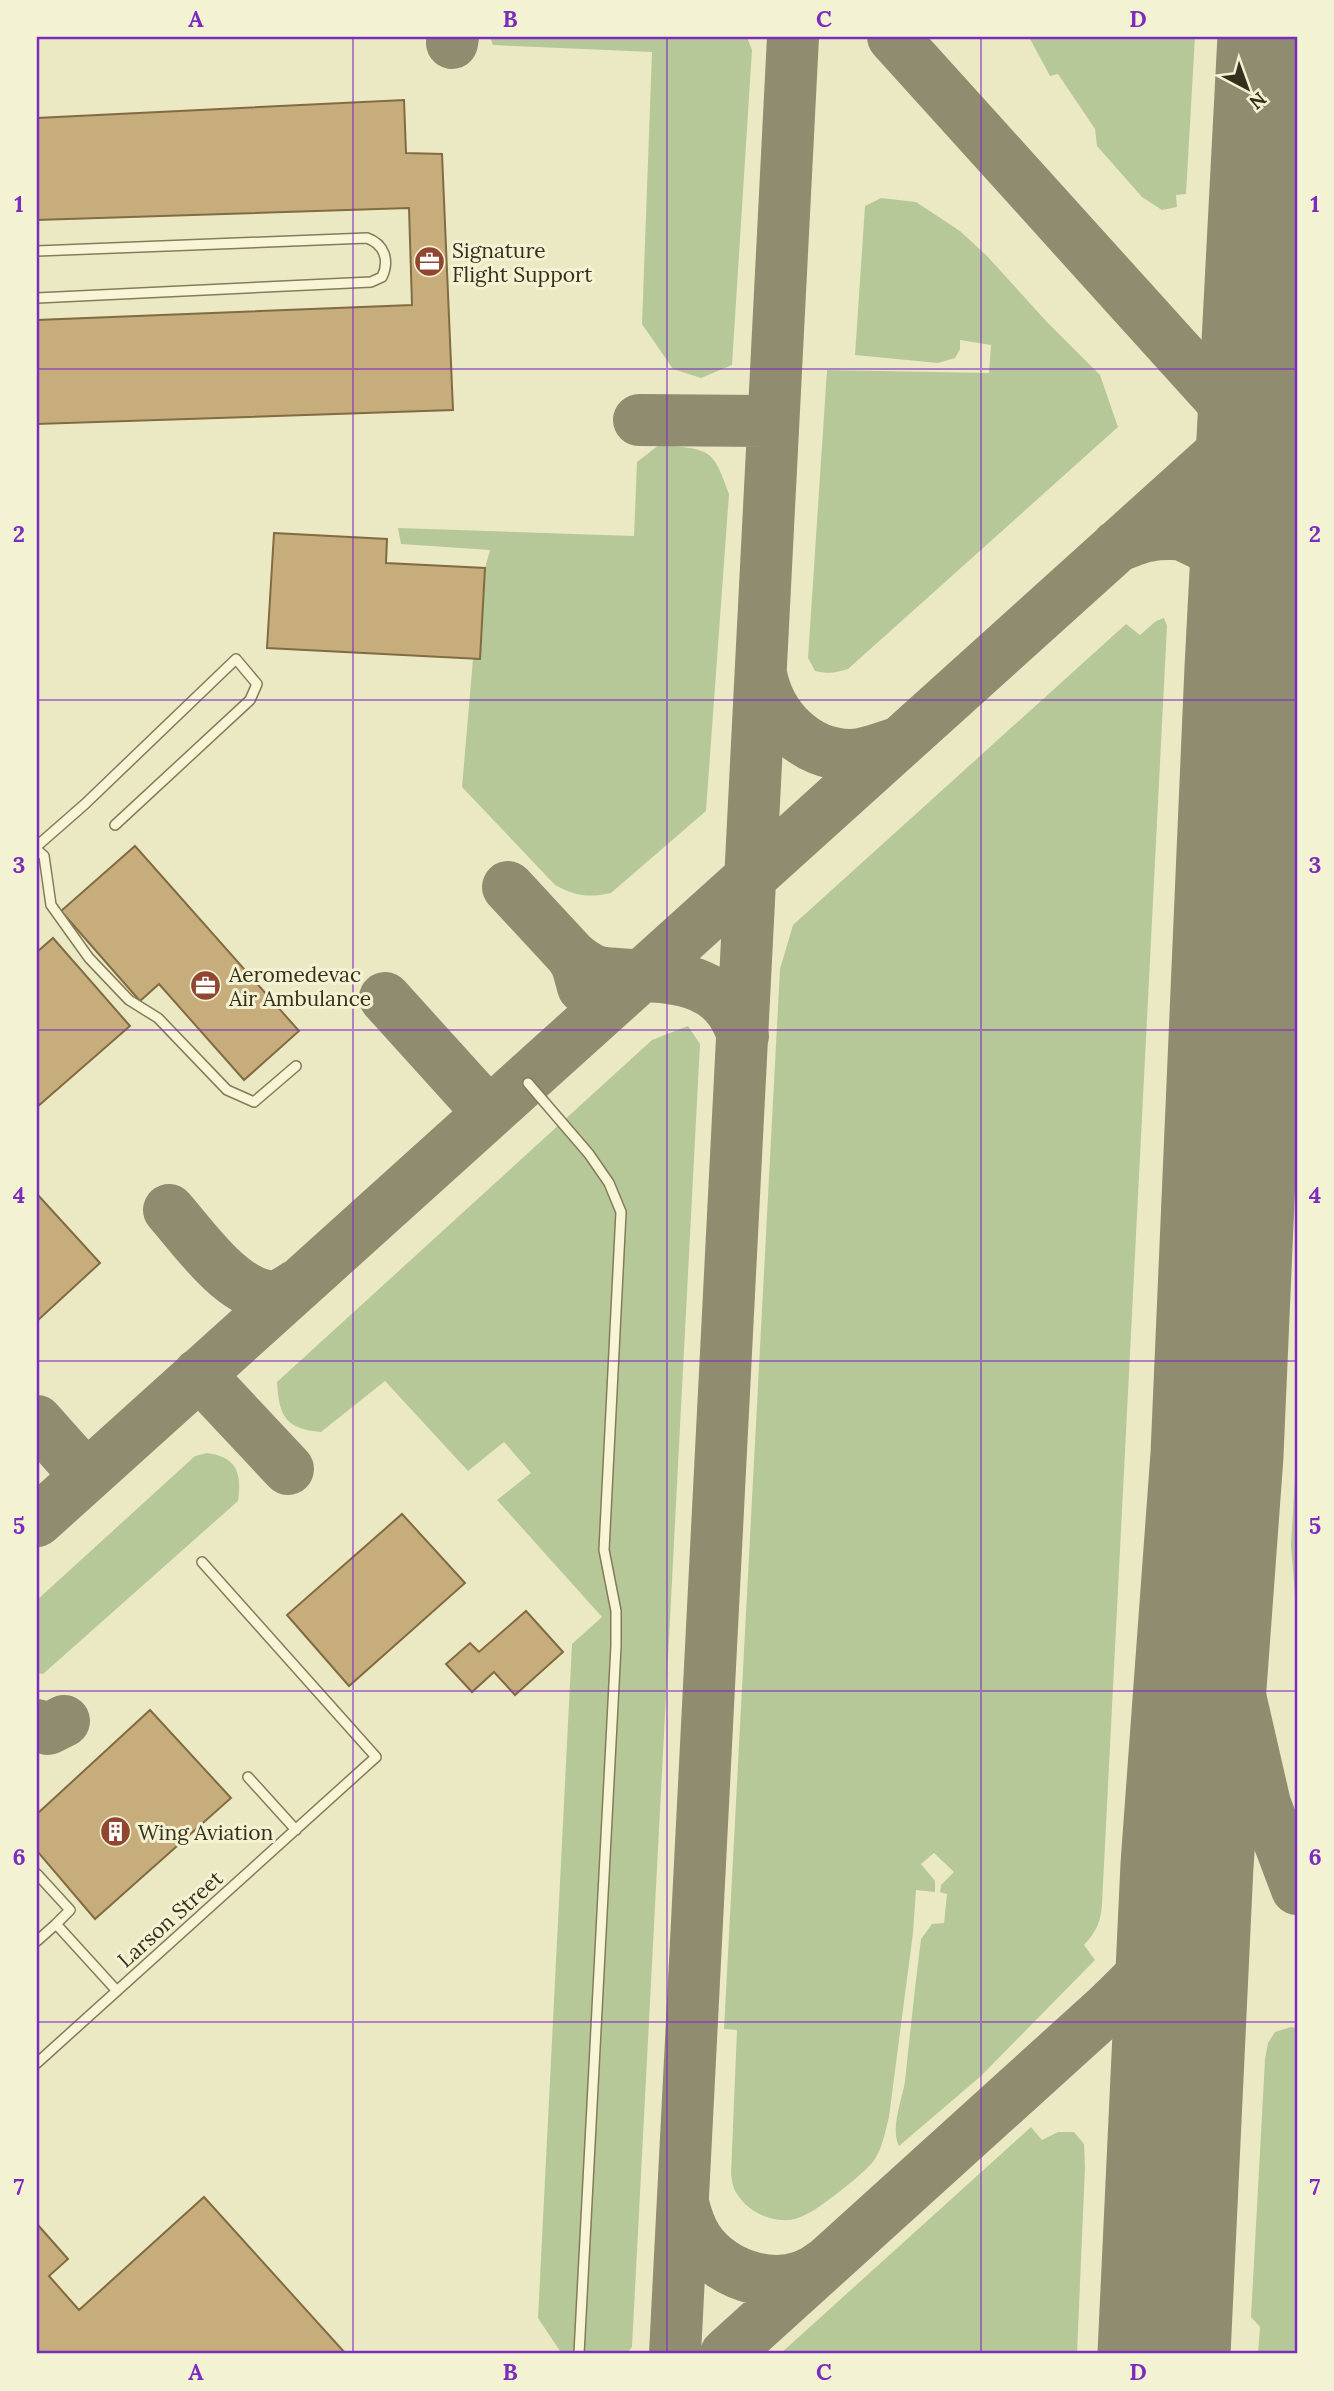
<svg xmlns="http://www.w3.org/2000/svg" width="1334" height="2391" font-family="Lora,serif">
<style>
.green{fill:#b7c898}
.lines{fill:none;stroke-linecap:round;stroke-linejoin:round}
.taxiway{stroke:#908c70;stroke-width:52}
.runway{stroke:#908c70;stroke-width:133}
.building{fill:#c7ad7b;stroke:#826b42;stroke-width:2}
.lane-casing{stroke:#847b5b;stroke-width:12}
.lane{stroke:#f7f5d6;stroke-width:9}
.grid{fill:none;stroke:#7b2cbf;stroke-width:2;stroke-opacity:0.55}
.labels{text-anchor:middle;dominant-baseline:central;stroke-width:6;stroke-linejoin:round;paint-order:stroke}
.poi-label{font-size:21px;fill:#352f1e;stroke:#f3f2d2;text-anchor:start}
.street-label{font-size:21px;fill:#352f1e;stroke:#f3f2d2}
.neatline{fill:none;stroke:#7b2cbf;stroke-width:2.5}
.grid-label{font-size:23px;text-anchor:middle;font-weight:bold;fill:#7b2cbf}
</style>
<rect width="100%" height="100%" fill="#ebe9c3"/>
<path class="green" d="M 490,37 L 747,37 L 752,50 L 732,365 L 701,378 L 673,369 L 642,324 L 652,52 L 493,45 Z
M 1029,37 L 1195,37 L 1186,194 L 1176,195 L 1177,207 L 1162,210 L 1142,197 L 1097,146 L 1095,129 L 1058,74 L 1050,76 Z
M 881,198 L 916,202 L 960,231 L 987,256 L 1047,322 L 1100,375 L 1118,427 L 848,669 C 836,673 828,674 815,671 L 808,658 L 827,370 L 989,373 L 991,345 L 960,340 L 960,349 L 955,358 L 938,363 L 855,355 L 865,206 Z
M 660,444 C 709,451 712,445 729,494 L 706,811 L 611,893 C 589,898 575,896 555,885 L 462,787 L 473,659 L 480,659 L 485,568 L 490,550 L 401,544 L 398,528 L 634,536 L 637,462 Z
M 1164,618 L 1167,626 L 1102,1904 C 1101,1922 1096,1932 1084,1945 L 1095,1960 L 981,2076 L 899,2146 C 890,2128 902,2101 905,2081 C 910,2034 915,1986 921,1939 L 932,1924 L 944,1923 L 947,1894 L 940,1892 L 941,1885 L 954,1872 L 934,1853 L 921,1864 L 935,1881 L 935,1892 L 916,1890 L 913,1933 L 889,2117 C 885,2132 882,2151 872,2163 C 862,2175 818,2210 803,2216 C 780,2227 750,2215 737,2194 C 733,2189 732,2181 731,2174 L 737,2030 L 724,2029 L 780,969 L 793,925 L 1126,624 L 1140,635 L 1156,621 Z
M 688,1026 L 700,1044 L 632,2347 L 626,2354 L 562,2354 L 538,2318 L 572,1644 L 602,1617 L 497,1500 L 531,1473 L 504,1442 L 468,1471 L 385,1381 L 321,1432 C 286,1429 279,1417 277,1382 L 652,1040 Z
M 1297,1442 L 1297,1621 L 1291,1545 Z
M 207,1453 C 237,1457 242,1473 238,1501 L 43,1674 L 37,1673 L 37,1600 L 195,1456 Z
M 1291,2027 L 1297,2028 L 1297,2354 L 1258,2354 L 1260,2327 L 1251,2317 L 1265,2059 L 1268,2043 L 1275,2032 Z
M 1031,2127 L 1042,2140 L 1058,2132 L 1074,2132 L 1084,2144 L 1085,2167 L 1077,2354 L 780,2354 Z"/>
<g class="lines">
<path class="taxiway" d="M 893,37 L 1297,484
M 452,43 L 453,37
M 639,420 L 773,421
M 1187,537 C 1255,566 1253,602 1251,668
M 1117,546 C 1127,543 1137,538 1148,536 C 1185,528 1259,547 1297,555
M 761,674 C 769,717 805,756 852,755 C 868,754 884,747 900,742
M 508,887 L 571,955 L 577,965 L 583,987
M 571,955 C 579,962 588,969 599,972 C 609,974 621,974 632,975 C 681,978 725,980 743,1036
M 385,998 L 489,1113
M 169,1210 C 193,1237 229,1290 267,1296 C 278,1298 288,1291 297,1285
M 199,1374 L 288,1469
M 37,1421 L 86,1476
M 1217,1455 L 1236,1678 L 1265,1804 L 1297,1889
M 37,1521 L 1233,442 C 1258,417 1262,389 1269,355
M 37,1725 L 48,1729 L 64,1721
M 683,2203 C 686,2215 690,2228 697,2239 C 722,2278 784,2296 823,2265
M 675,2354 L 793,37
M 726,2354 L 1108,2008 C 1125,1991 1144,1975 1156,1954 C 1172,1926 1180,1896 1187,1865"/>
<path class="runway" d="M 1164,2354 L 1187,1865 L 1217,1455 L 1251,668 L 1284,37"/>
</g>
<path class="building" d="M 404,100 L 406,153 L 442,154 L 453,410 L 37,424 L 37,320 L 412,305 L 409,208 L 37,220 L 37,118 Z
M 274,533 L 387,539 L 386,563 L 485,568 L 480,659 L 267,648 Z
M 135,846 L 299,1031 L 244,1080 L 159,984 L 140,1001 L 61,911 Z
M 53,938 L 130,1026 L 37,1107 L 37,952 Z
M 37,1194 L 100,1263 L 37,1321 Z
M 402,1514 L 465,1583 L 349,1686 L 287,1615 Z
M 526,1611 L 563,1652 L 515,1695 L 494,1672 L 472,1692 L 446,1664 L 470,1643 L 479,1652 Z
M 150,1710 L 231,1798 L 95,1919 L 37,1851 L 37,1814 Z
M 204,2197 L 346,2354 L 37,2354 L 37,2224 L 68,2259 L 49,2276 L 79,2310 Z"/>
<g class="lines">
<defs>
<path id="lane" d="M 37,251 L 367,238 C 384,244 390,260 382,277 L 371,282 L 37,298
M 37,846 L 85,804 L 236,659 L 257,684 L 250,700 L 115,825
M 37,850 L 44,856 L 51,905 L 89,958 L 129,1000 L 158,1018 L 227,1090 L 254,1102 L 296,1066
M 528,1083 L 589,1154 L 609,1183 L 621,1212 L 604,1550 L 616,1611 L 616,1646 L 579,2354
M 248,1777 L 296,1830
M 37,1874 L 70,1910 L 56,1924 L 117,1991
M 37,1941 L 56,1924
M 37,2063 L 376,1757 L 202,1562"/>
</defs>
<use href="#lane" class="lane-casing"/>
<use href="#lane" class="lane"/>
</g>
<path class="grid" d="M 353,37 L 353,2354M 667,37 L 667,2354M 981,37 L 981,2354M 37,369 L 1297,369M 37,700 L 1297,700M 37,1030 L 1297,1030M 37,1361 L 1297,1361M 37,1691 L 1297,1691M 37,2022 L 1297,2022"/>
<defs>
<symbol id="office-disc" viewBox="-11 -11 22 22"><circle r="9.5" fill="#90462f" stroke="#f3f2d2"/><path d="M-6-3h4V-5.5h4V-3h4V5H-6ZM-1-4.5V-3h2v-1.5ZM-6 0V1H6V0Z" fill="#fff"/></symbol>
<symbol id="building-disc" viewBox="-11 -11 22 22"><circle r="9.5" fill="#90462f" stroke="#f3f2d2"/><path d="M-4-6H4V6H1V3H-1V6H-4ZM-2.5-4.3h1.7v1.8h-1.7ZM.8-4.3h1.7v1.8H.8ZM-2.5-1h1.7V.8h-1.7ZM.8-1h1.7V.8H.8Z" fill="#fff"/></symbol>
</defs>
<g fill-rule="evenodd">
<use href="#office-disc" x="412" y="244" width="35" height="35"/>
<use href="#office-disc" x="188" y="968" width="35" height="35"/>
<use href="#building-disc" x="98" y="1814" width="35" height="35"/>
</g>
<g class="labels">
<g class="poi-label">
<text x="452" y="250">Signature<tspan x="452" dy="24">Flight Support</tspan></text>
<text x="229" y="974">Aeromedevac<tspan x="229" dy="24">Air Ambulance</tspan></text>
<text x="138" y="1832">Wing Aviation</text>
</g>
<g class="street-label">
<text transform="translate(170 1919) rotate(-42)">Larson Street</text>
</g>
</g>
<rect width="1334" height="2391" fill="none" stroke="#f3f2d2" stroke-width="77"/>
<g transform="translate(1247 88) rotate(139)" stroke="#f3f2d2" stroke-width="5" paint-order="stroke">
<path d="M0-5L12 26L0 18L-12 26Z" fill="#352f1e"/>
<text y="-10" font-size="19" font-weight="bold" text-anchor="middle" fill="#352f1e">N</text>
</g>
<rect x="38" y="38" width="1258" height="2314" class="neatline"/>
<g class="grid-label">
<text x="196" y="27">A</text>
<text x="510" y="27">B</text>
<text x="824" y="27">C</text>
<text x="1138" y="27">D</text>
<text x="19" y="212">1</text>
<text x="1315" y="212">1</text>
<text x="19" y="542">2</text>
<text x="1315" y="542">2</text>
<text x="19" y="873">3</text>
<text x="1315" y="873">3</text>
<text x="19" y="1203">4</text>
<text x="1315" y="1203">4</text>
<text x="19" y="1534">5</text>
<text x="1315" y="1534">5</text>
<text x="19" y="1865">6</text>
<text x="1315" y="1865">6</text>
<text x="19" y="2195">7</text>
<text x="1315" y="2195">7</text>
<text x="196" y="2380">A</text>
<text x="510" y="2380">B</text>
<text x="824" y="2380">C</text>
<text x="1138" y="2380">D</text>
</g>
</svg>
